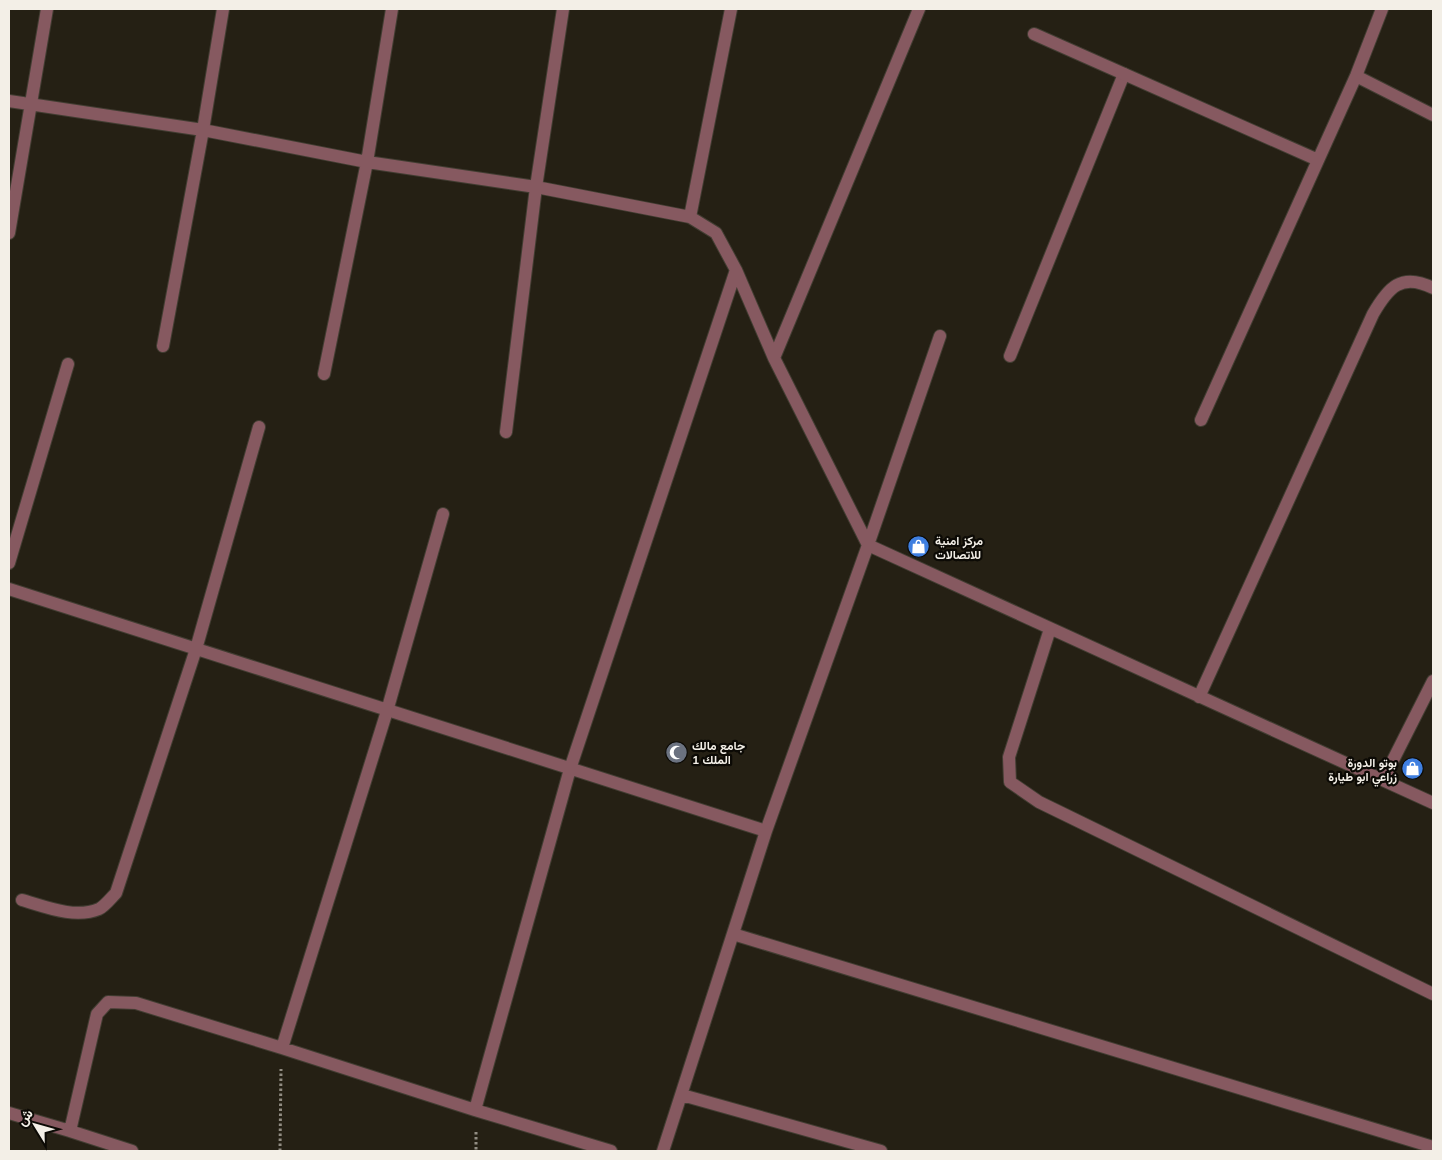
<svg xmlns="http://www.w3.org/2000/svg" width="1442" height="1160" font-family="Mulish,Vazirmatn,sans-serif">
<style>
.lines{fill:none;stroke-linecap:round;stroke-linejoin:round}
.lane-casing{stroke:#423d32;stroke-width:14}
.street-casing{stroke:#423d32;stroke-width:14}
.path{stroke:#928d83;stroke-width:3;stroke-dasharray:2.5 2.5;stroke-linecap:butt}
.lane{stroke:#865960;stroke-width:12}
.street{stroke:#865960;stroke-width:12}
.labels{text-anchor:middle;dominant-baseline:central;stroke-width:4.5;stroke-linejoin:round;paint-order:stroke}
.poi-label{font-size:12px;font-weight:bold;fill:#f3efe7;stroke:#0c0a05;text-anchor:start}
</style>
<rect width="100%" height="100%" fill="#252014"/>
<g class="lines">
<defs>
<path id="lane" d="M 1010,356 L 1124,74"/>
<path id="street" d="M 1034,34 L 1318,160
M 1356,76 L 1433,115
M 9,101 L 203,130 L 367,162 L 536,187 L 690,217 L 716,233 L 736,270 L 774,358 L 868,545 L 1433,803
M 690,217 L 731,9
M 9,233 L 47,9
M 163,346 L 203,130 L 223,9
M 774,358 L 919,9
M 324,374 L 367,162 L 392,9
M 1201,420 L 1356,76 L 1382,9
M 506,432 L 536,187 L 563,9
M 9,563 L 68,364
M 9,589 L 766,831
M 1050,629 L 1009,757 L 1010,782 L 1039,802 L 1433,994
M 1199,697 L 1373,314 C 1388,288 1401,272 1433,288
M 1383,780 L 1433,681
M 22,900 C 46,907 75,919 99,909 C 105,906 111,898 116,893 L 196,649 L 259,427
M 733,934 L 1433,1147
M 282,1048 L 387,711 L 443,514
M 682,1095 L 881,1151
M 475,1110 L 570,769 L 736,270
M 9,1113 L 70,1131 L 132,1151
M 70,1131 L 97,1014 L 108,1002 L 136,1003 L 282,1048 L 475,1110 L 611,1151
M 663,1151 L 766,831 L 868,545 L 940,336"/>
</defs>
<use href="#lane" class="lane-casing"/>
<use href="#street" class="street-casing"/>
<path class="path" d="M 476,1132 L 476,1151
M 280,1151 L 281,1069"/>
<use href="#lane" class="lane"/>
<use href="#street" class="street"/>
</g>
<defs>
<symbol id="shop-disc" viewBox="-11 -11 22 22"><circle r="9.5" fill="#3f7fe0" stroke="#0c0a05"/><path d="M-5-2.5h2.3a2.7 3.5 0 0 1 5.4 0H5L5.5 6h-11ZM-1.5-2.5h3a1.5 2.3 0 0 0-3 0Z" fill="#fff"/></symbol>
<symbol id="mosque-disc" viewBox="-11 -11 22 22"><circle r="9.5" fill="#6b7280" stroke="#0c0a05"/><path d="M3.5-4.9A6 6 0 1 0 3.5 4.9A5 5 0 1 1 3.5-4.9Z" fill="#fff"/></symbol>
</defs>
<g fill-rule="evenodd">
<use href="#shop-disc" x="906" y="534" width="25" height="25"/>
<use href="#mosque-disc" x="664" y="740" width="25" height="25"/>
<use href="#shop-disc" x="1400" y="756" width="25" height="25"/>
</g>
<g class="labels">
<g class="poi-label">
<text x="935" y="540">مركز امنية<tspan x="935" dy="14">للاتصالات</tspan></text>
<text x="692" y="745">جامع مالك<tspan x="692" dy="14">الملك 1</tspan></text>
<text x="1397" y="762" text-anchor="end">بوتو الدورة<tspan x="1397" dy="14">زراعي ابو طيارة</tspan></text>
</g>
</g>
<rect width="1442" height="1160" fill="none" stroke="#f3efe7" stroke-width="20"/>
<g transform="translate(35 1125) rotate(307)" stroke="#0c0a05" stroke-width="4" paint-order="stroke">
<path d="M0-4L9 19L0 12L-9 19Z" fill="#f3efe7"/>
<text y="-8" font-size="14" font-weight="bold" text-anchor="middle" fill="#f3efe7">ش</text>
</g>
</svg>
